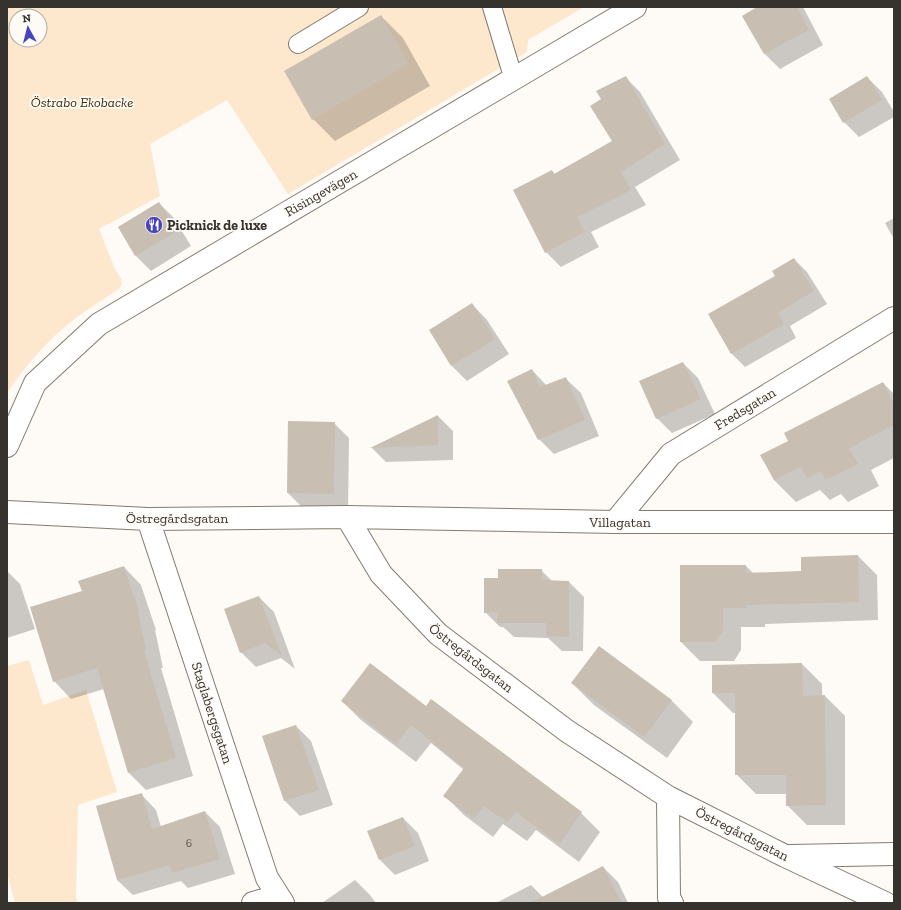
<svg xmlns="http://www.w3.org/2000/svg" width="901" height="910" font-family="'Zilla Slab',serif">
<style>
.green{fill:#fde8cd;fill-rule:evenodd}
.shadow{fill:#0003}
.building{fill:#c8beb1}
.lines{fill:none;stroke-linecap:round;stroke-linejoin:round}
.lane-casing{stroke:#847b6f;stroke-width:20}
.street-casing{stroke:#847b6f;stroke-width:24}
.lane{stroke:#fff;stroke-width:18}
.street{stroke:#fff;stroke-width:22}
.labels{text-anchor:middle;dominant-baseline:central;stroke-width:3.5;stroke-linejoin:round;paint-order:stroke}
.number-label{font-size:12px;fill:#5a554e}
.park-label{font-size:14px;font-style:italic;fill:#412a03;stroke:#fefaf5}
.street-label{font-size:14px;fill:#36322d;stroke:#fefaf5}
.poi-label{font-size:14px;font-weight:bold;fill:#36322d;stroke:#fefaf5;text-anchor:start}
</style>
<rect width="100%" height="100%" fill="#fefaf5"/>
<path class="green" d="M 7,7 L 584,7 L 528,40 L 527,52 L 288,194 L 227,100 L 150,144 L 160,196 L 99,229 L 115,269 L 121,279 L 122,284 L 120,288 C 106,298 91,307 77,317 C 49,338 26,365 7,393 ZM 16,16 L 40,16 L 40,40 L 16,40 Z
M 29,660 L 43,705 L 86,690 L 117,792 L 78,805 L 76,897 L 77,903 L 15,903 L 7,873 L 7,666 Z"/>
<path class="shadow" d="M 759,7 L 803,7 L 823,45 L 780,69 L 765,54 L 743,16 Z
M 381,16 L 403,38 L 430,86 L 335,141 L 313,119 Z
M 625,77 L 640,92 L 680,160 L 635,187 L 646,205 L 591,232 L 599,247 L 561,267 L 546,252 L 552,171 L 555,174 L 613,142 L 602,100 Z
M 867,77 L 882,92 L 894,112 L 894,117 L 859,137 L 844,122 Z
M 159,203 L 174,218 L 191,246 L 151,271 L 136,256 L 119,227 Z
M 894,218 L 894,239 L 885,223 Z
M 794,259 L 807,272 L 827,304 L 790,326 L 796,338 L 745,367 L 732,354 L 710,314 L 777,276 Z
M 472,304 L 487,320 L 509,354 L 467,381 L 452,366 L 430,331 Z
M 683,363 L 698,378 L 715,414 L 672,433 L 657,418 Z
M 532,370 L 547,386 L 565,378 L 581,393 L 599,436 L 554,454 L 539,439 Z
M 883,383 L 894,394 L 894,458 L 871,470 L 879,486 L 848,502 L 841,494 L 830,500 L 820,490 L 796,502 L 774,480 L 762,455 L 789,441 Z
M 438,416 L 453,431 L 453,460 L 386,462 L 372,448 Z
M 334,423 L 349,438 L 348,509 L 303,508 L 288,493 Z
M 858,556 L 877,575 L 878,620 L 765,624 L 765,627 L 741,627 L 741,650 L 734,661 L 700,661 L 681,642 L 746,566 L 754,574 L 802,572 Z
M 124,567 L 141,585 L 156,630 L 155,630 L 163,668 L 161,668 L 193,776 L 146,790 L 128,772 L 104,689 L 71,699 L 54,681 L 83,592 Z
M 541,570 L 553,582 L 569,582 L 584,597 L 583,651 L 562,651 L 548,638 L 514,637 L 503,627 L 500,627 L 485,612 Z
M 7,571 L 20,584 L 35,629 L 7,638 Z
M 259,597 L 274,612 L 295,669 L 281,658 L 256,667 L 241,652 Z
M 802,664 L 822,684 L 822,696 L 825,696 L 845,716 L 845,825 L 807,825 L 787,805 L 787,794 L 756,794 L 736,774 L 736,713 L 733,713 L 713,693 Z
M 572,683 L 671,700 L 693,722 L 667,758 L 594,705 Z
M 432,700 L 581,813 L 600,832 L 579,862 L 536,830 L 527,841 L 503,824 L 493,837 L 464,815 L 445,796 L 464,770 L 431,743 L 416,762 L 361,720 L 342,701 L 426,707 Z
M 296,726 L 311,741 L 333,805 L 300,816 L 285,801 Z
M 141,794 L 156,810 L 161,827 L 205,812 L 220,827 L 235,874 L 188,888 L 181,881 L 133,895 L 117,880 Z
M 403,818 L 418,833 L 429,861 L 395,875 L 380,860 Z
M 603,867 L 618,882 L 628,903 L 565,903 Z
M 355,880 L 370,895 L 376,903 L 322,903 Z
M 531,885 L 545,899 L 543,903 L 496,903 Z"/>
<path class="building" d="M 757,7 L 797,7 L 809,30 L 764,54 L 742,16 Z
M 381,15 L 409,64 L 312,120 L 284,71 Z
M 626,76 L 665,144 L 621,172 L 631,190 L 577,217 L 584,232 L 545,253 L 513,190 L 552,170 L 554,174 L 612,141 L 590,106 L 601,99 L 596,91 Z
M 867,76 L 882,100 L 843,123 L 829,99 Z
M 159,202 L 177,231 L 135,256 L 118,227 Z
M 794,258 L 814,291 L 778,313 L 784,324 L 731,354 L 708,314 L 775,276 L 772,271 Z
M 472,303 L 495,339 L 451,366 L 429,330 Z
M 683,362 L 701,399 L 656,419 L 639,381 Z
M 532,369 L 540,387 L 566,377 L 585,420 L 538,440 L 507,381 Z
M 883,382 L 894,404 L 894,425 L 849,448 L 858,464 L 825,480 L 821,471 L 807,478 L 801,467 L 774,480 L 760,455 L 788,441 L 784,433 Z
M 438,415 L 438,445 L 370,448 Z
M 288,421 L 335,422 L 334,494 L 287,493 Z
M 858,555 L 859,602 L 746,605 L 746,608 L 723,608 L 723,631 L 715,642 L 680,642 L 680,565 L 746,565 L 746,573 L 801,571 L 801,557 Z
M 124,566 L 139,612 L 138,613 L 146,650 L 144,651 L 176,758 L 128,773 L 97,668 L 53,682 L 30,607 L 82,591 L 78,581 Z
M 498,569 L 542,569 L 542,580 L 569,581 L 569,637 L 546,636 L 546,623 L 497,623 L 498,612 L 484,613 L 484,578 L 498,578 Z
M 259,596 L 282,656 L 265,643 L 240,653 L 224,609 Z
M 599,646 L 672,700 L 644,737 L 571,683 Z
M 370,663 L 426,706 L 431,699 L 582,812 L 559,844 L 516,812 L 507,822 L 484,806 L 474,819 L 443,796 L 464,768 L 411,725 L 396,744 L 341,701 Z
M 802,663 L 803,696 L 825,695 L 826,805 L 786,806 L 786,775 L 735,775 L 735,693 L 712,693 L 712,665 Z
M 296,725 L 319,790 L 284,801 L 262,736 Z
M 142,793 L 152,829 L 205,811 L 220,859 L 172,873 L 170,865 L 117,880 L 96,806 Z
M 403,817 L 415,846 L 379,860 L 367,831 Z
M 603,866 L 622,903 L 530,903 Z"/>
<g class="lines">
<defs>
<path id="lane" d="M 492,7 L 514,80
M 298,44 L 359,7"/>
<path id="street" d="M 7,446 L 35,383 L 99,324 L 635,7
M 7,512 L 148,519 L 347,517 L 381,574 L 438,634 L 567,731 L 668,797 L 785,856 L 885,903
M 347,517 L 615,522 L 894,522
M 148,519 L 267,878 L 283,903
M 615,522 L 671,454 L 894,318
M 668,797 L 669,898 L 672,903
M 790,856 L 894,854
M 253,903 L 278,896"/>
</defs>
<use href="#lane" class="lane-casing"/>
<use href="#street" class="street-casing"/>
<use href="#lane" class="lane"/>
<use href="#street" class="street"/>
</g>
<defs>
<symbol id="restaurant-disc" viewBox="-11 -11 22 22"><circle r="9.5" fill="#4644ba" stroke="#fefaf5"/><path d="M-5-6h1v4h1v-4h1v4h1v-4h1v5L-1.5 .5V6h-2V.5L-5-1ZM5-6V6H3V1.5H1.5Q1.5-4 5-6Z" fill="#fff"/></symbol>
</defs>
<g fill-rule="evenodd">
<use href="#restaurant-disc" x="144" y="215" width="20" height="20"/>
</g>
<g class="labels">
<g class="number-label">
<text x="189" y="843">6</text>
</g>
<g class="park-label">
<text x="82" y="102">Östrabo Ekobacke</text>
</g>
<g class="street-label">
<text transform="translate(321 193) rotate(-30)">Risingevägen</text>
<text transform="translate(745 409) rotate(-31)">Fredsgatan</text>
<text x="177" y="518">Östregårdsgatan</text>
<text x="620" y="522">Villagatan</text>
<text transform="translate(471 658) rotate(38)">Östregårdsgatan</text>
<text transform="translate(212 713) rotate(72)">Staglabergsgatan</text>
<text transform="translate(742 834) rotate(27)">Östregårdsgatan</text>
</g>
<g class="poi-label">
<text x="167" y="225">Picknick de luxe</text>
</g>
</g>
<rect width="901" height="910" fill="none" stroke="#36322d" stroke-width="16"/>
<g transform="translate(28 28) rotate(353)"><circle r="19" fill="#fefaf5" stroke="#aeaaa5"/>
<path d="M0-3L7 15L0 10L-7 15Z" fill="#4644ba"/>
<text y="-6" font-size="11" font-weight="bold" text-anchor="middle" fill="#36322d">N</text>
</g>
</svg>
